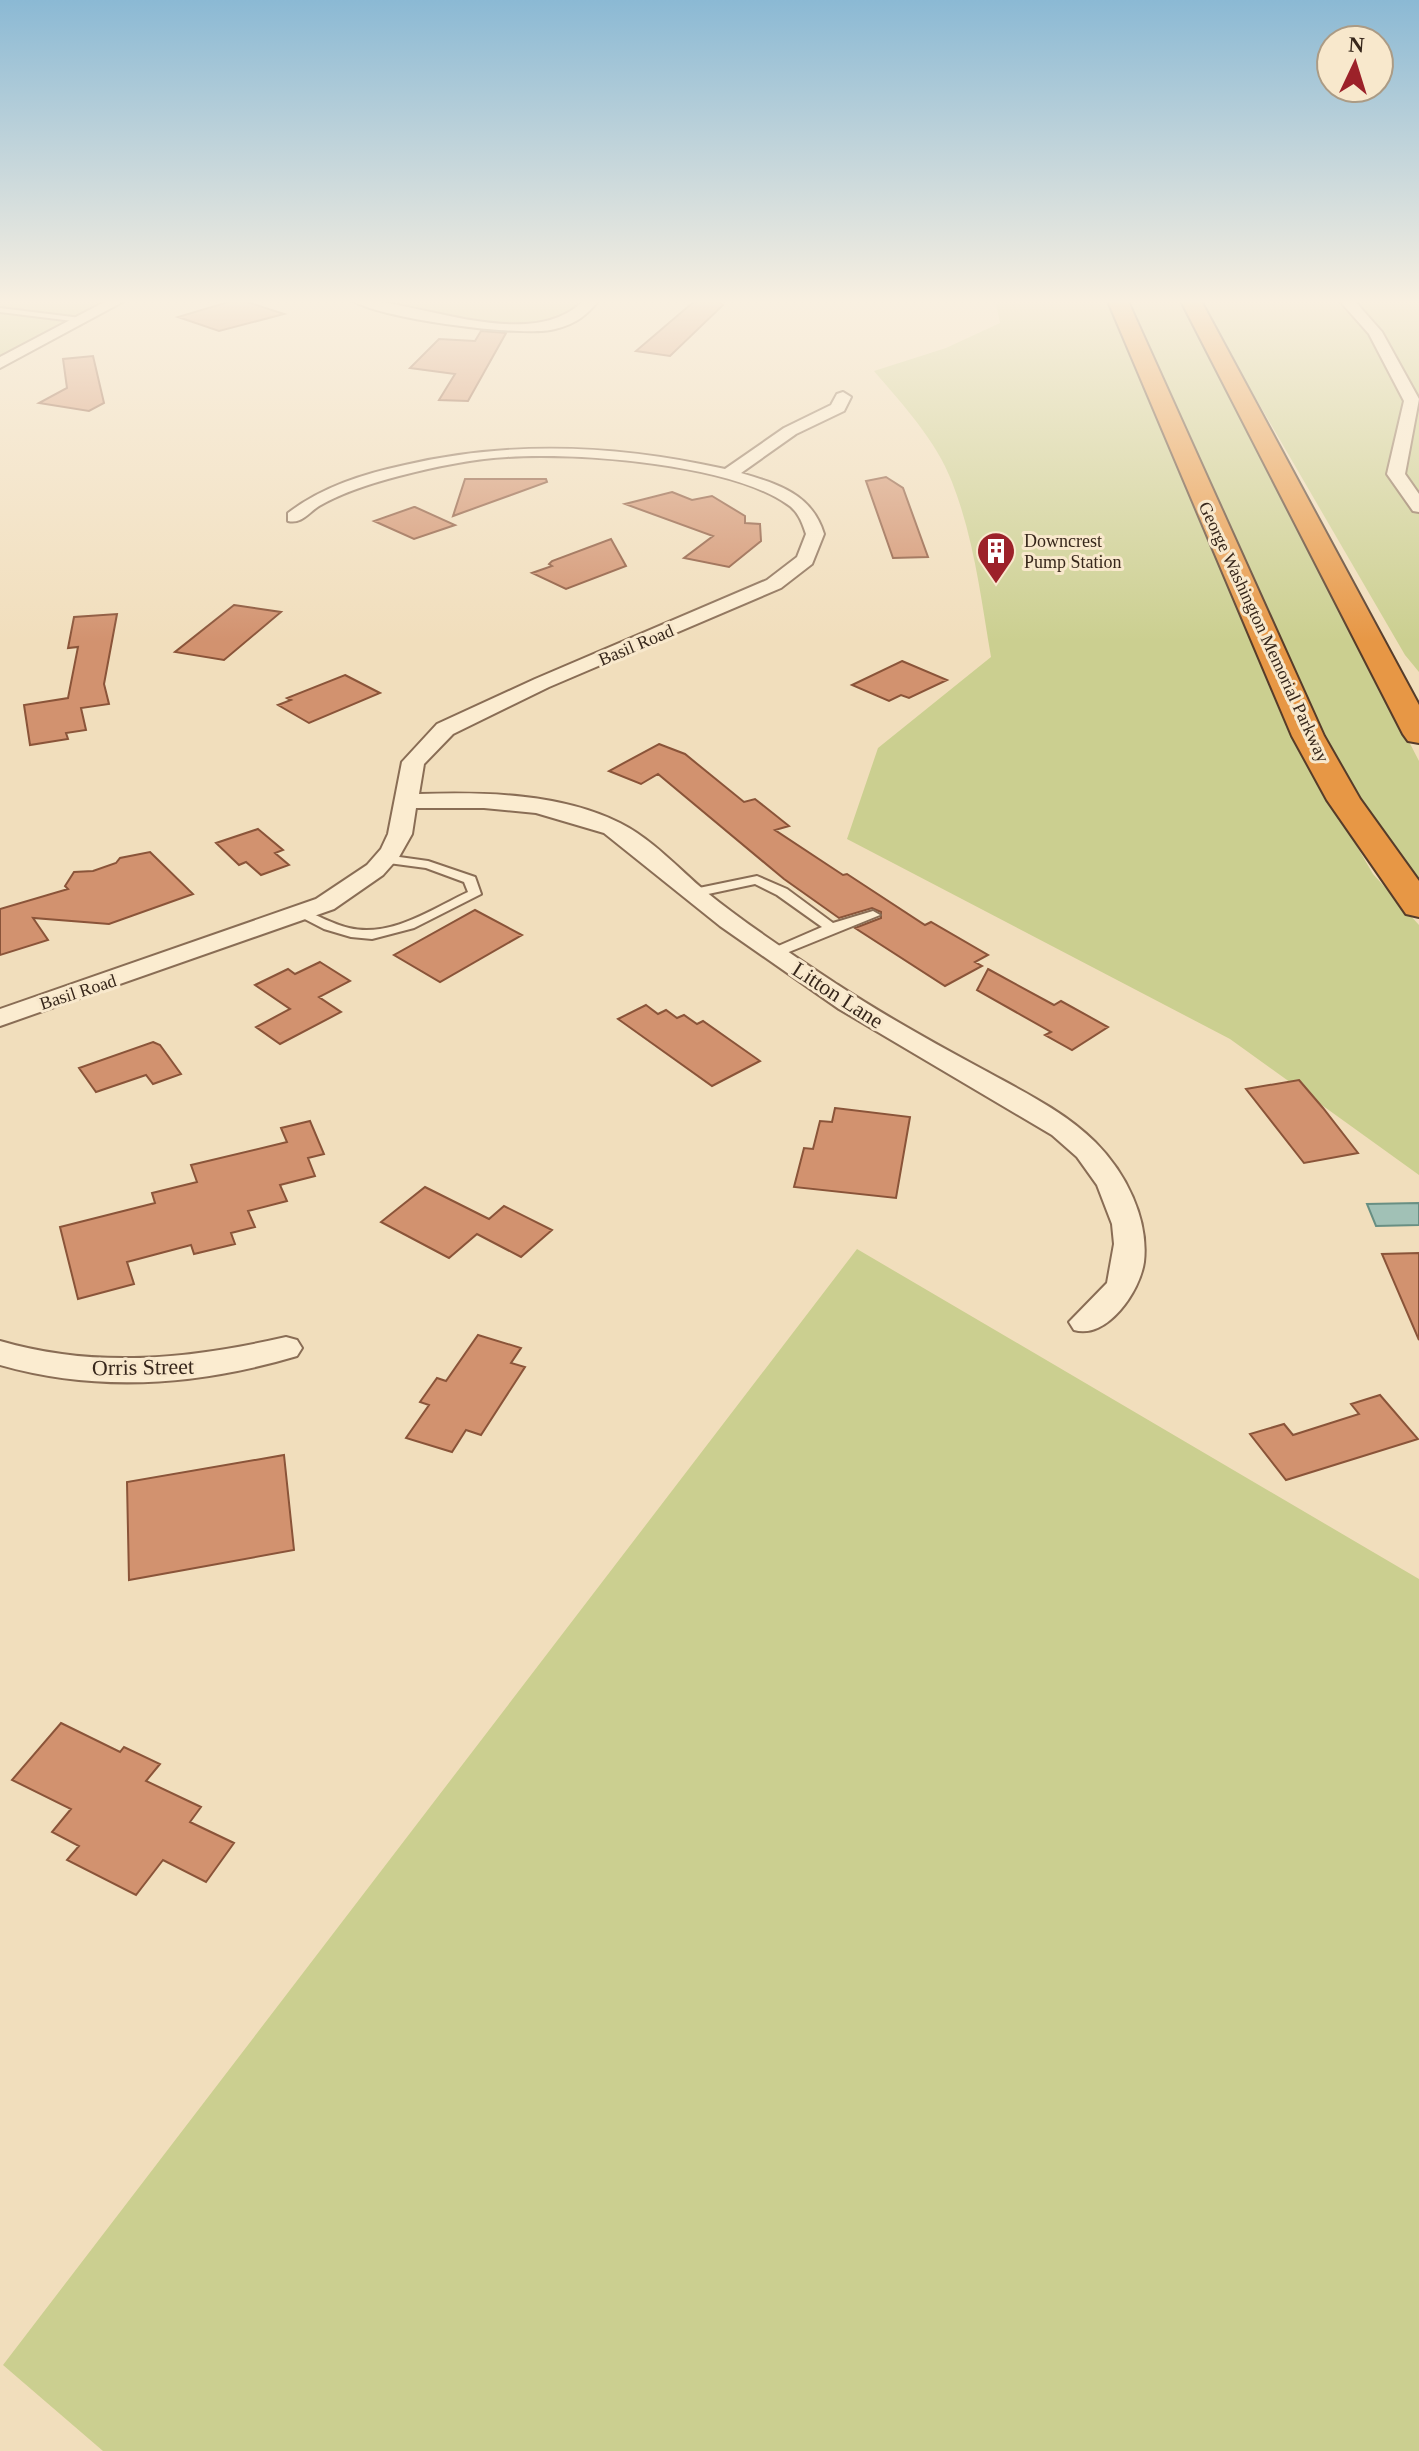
<svg xmlns="http://www.w3.org/2000/svg" width="1419" height="2451" font-family="Georgia,serif">
<style>
.green{fill:#cbcf90}
.water{fill:#a1c1b6;stroke:#688f83;stroke-width:2}
.building{fill:#d2926f;stroke:#8a5439;stroke-width:2}
.lines{fill:none;stroke-linecap:round;stroke-linejoin:round}
.service-casing{stroke:#896d55;stroke-width:4}
.minor-casing{stroke:#896d55;stroke-width:4}
.motorway-casing{stroke:#563c2a;stroke-width:4}
.service{fill:#fbecd0;fill-rule:evenodd}
.minor{fill:#fbecd0;fill-rule:evenodd}
.motorway{fill:#e79745;fill-rule:evenodd}
.labels{text-anchor:middle;dominant-baseline:central;stroke-width:6;stroke-linejoin:round;paint-order:stroke}
.far-poi-label{font-size:18px;fill:#37271b;stroke:#f8e8cc;text-anchor:start}
.far-street-label{font-size:18px;fill:#37271b;stroke:#f8e8cc}
.street-label{font-size:22px;fill:#37271b;stroke:#f8e8cc}
</style>
<rect width="100%" height="100%" fill="#f1debc"/>
<path class="green" d="M 0,299 L 112,299 L 0,356 Z
M 372,299 L 585,299 L 576,314 C 507,335 441,314 372,299 Z
M 995,299 L 1107,299 L 1283,719 L 1373,874 L 1419,925 L 1419,1175 L 1230,1039 L 847,839 L 878,748 L 991,657 C 981,598 974,538 952,482 C 936,440 903,405 874,371 L 946,348 L 1000,323 Z
M 1124,299 L 1180,299 L 1419,761 L 1419,884 L 1370,822 L 1302,696 Z
M 1198,299 L 1419,299 L 1419,672 L 1405,655 Z
M 857,1249 L 1419,1579 L 1419,2451 L 103,2451 L 3,2365 Z"/>
<path class="water" d="M 1419,1203 L 1419,1225 L 1376,1226 L 1367,1204 Z"/>
<path class="building" d="M 238,299 L 284,314 L 219,331 L 178,317 Z
M 697,299 L 717,299 L 723,305 L 670,356 L 636,351 Z
M 481,331 L 506,333 L 468,401 L 439,400 L 455,374 L 410,368 L 439,339 L 475,341 Z
M 93,356 L 104,403 L 89,411 L 39,403 L 67,388 L 63,359 Z
M 886,477 L 903,488 L 928,557 L 893,558 L 866,481 Z
M 465,479 L 546,479 L 547,482 L 453,516 Z
M 672,492 L 692,500 L 712,496 L 745,516 L 745,523 L 760,524 L 761,541 L 729,567 L 684,558 L 713,536 L 625,504 Z
M 414,507 L 415,507 L 455,525 L 414,539 L 374,521 Z
M 611,539 L 626,566 L 566,589 L 532,573 L 552,566 L 549,564 L 552,561 Z
M 234,605 L 281,612 L 224,660 L 175,652 Z
M 117,614 L 104,684 L 109,704 L 81,708 L 86,730 L 66,733 L 68,739 L 30,745 L 24,705 L 68,698 L 78,647 L 68,648 L 74,617 Z
M 902,661 L 947,680 L 909,698 L 901,695 L 889,701 L 852,685 Z
M 345,675 L 380,693 L 309,723 L 278,705 L 291,700 L 287,698 Z
M 659,744 L 685,754 L 744,802 L 755,799 L 789,826 L 775,830 L 843,875 L 847,874 L 925,925 L 931,922 L 988,955 L 975,962 L 982,966 L 945,986 L 855,928 L 881,918 L 881,912 L 872,908 L 839,918 L 784,879 L 658,774 L 641,784 L 609,771 Z
M 258,829 L 283,850 L 275,853 L 289,865 L 261,875 L 246,862 L 239,865 L 216,843 Z
M 150,852 L 193,894 L 109,924 L 33,918 L 48,940 L 0,955 L 0,909 L 68,889 L 65,886 L 74,872 L 93,871 L 116,863 L 120,858 Z
M 475,910 L 522,935 L 440,982 L 394,955 Z
M 320,962 L 350,981 L 319,997 L 341,1012 L 280,1044 L 256,1027 L 290,1009 L 255,985 L 288,969 L 295,974 Z
M 988,969 L 1054,1005 L 1061,1001 L 1108,1027 L 1072,1050 L 1045,1035 L 1051,1032 L 977,990 Z
M 646,1005 L 658,1014 L 666,1010 L 677,1018 L 684,1015 L 697,1024 L 703,1021 L 760,1061 L 712,1086 L 618,1019 Z
M 153,1042 L 160,1045 L 181,1074 L 153,1084 L 146,1075 L 96,1092 L 79,1068 Z
M 1299,1080 L 1323,1108 L 1358,1153 L 1304,1163 L 1246,1089 Z
M 835,1108 L 910,1117 L 896,1198 L 794,1187 L 804,1148 L 813,1149 L 820,1121 L 832,1122 Z
M 310,1121 L 324,1154 L 308,1158 L 315,1176 L 280,1185 L 287,1201 L 248,1211 L 255,1227 L 231,1233 L 235,1244 L 194,1254 L 191,1245 L 127,1262 L 134,1284 L 78,1299 L 60,1227 L 155,1203 L 152,1193 L 197,1182 L 191,1165 L 287,1142 L 281,1128 Z
M 425,1187 L 489,1219 L 504,1206 L 552,1230 L 521,1257 L 477,1234 L 449,1258 L 381,1222 Z
M 1419,1253 L 1419,1340 L 1382,1254 Z
M 478,1335 L 521,1348 L 511,1363 L 525,1367 L 481,1435 L 466,1430 L 452,1452 L 406,1438 L 429,1405 L 420,1402 L 437,1378 L 446,1381 Z
M 1380,1395 L 1418,1439 L 1286,1480 L 1250,1434 L 1284,1424 L 1293,1435 L 1359,1414 L 1351,1404 Z
M 284,1455 L 294,1550 L 129,1580 L 127,1482 Z
M 61,1723 L 120,1752 L 124,1747 L 160,1764 L 146,1781 L 201,1807 L 190,1822 L 234,1843 L 206,1882 L 163,1860 L 136,1895 L 67,1860 L 79,1846 L 52,1832 L 71,1809 L 12,1780 Z"/>
<g class="lines">
<defs>
<path id="service" d="M 0,308 L 81,318 L 85,320 L 81,322 L 0,312 Z
M 385,855 L 428,861 L 475,877 L 481,894 L 414,928 L 372,939 L 351,937 L 324,929 L 295,914 L 302,910 C 318,915 332,924 349,928 C 391,938 432,909 468,892 L 464,882 L 426,868 L 381,862 L 381,856 Z
M 757,876 L 787,889 L 833,923 L 873,911 L 880,915 L 779,956 L 769,956 L 769,950 L 822,927 L 777,895 L 755,884 L 694,897 L 688,893 L 694,889 Z"/>
<path id="minor" d="M 110,299 L 128,299 L 0,368 L 0,357 Z
M 350,299 C 417,299 532,356 585,299 L 600,299 C 587,315 576,324 555,329 C 523,338 374,318 350,299 Z
M 1338,299 L 1353,299 L 1382,332 L 1419,399 L 1405,474 L 1419,494 L 1419,512 L 1413,511 L 1387,474 L 1404,401 L 1369,334 Z
M 843,392 L 851,397 L 844,411 L 796,434 L 741,473 C 778,484 812,494 824,534 L 812,564 L 781,588 L 549,687 L 453,734 L 424,764 L 419,794 C 484,792 560,793 620,823 C 652,839 678,868 705,891 C 747,925 793,955 838,985 C 885,1016 934,1043 984,1070 C 1022,1091 1064,1111 1095,1142 C 1125,1172 1149,1218 1144,1262 C 1140,1291 1107,1340 1074,1330 L 1069,1322 L 1107,1283 L 1114,1244 L 1112,1224 L 1097,1185 L 1077,1157 L 1052,1135 L 839,1009 L 720,926 L 604,833 L 536,813 L 484,808 L 416,808 L 412,834 L 399,857 L 383,875 L 334,909 L 0,1026 L 0,1009 L 316,899 L 367,865 L 381,849 L 388,834 L 402,762 L 437,724 L 535,679 L 767,580 L 797,557 L 806,534 C 802,522 798,511 787,504 C 730,464 577,452 507,457 C 471,459 434,467 399,476 C 372,483 343,492 319,506 C 308,513 302,524 288,521 L 288,513 C 322,487 363,474 405,465 C 512,440 618,445 725,469 L 784,428 L 831,405 L 837,394 Z
M 286,1337 L 297,1340 L 302,1348 L 297,1356 C 200,1385 98,1393 0,1365 L 0,1341 C 96,1369 190,1359 286,1337 Z"/>
<path id="motorway" d="M 1107,299 L 1127,299 L 1324,736 L 1360,799 L 1419,881 L 1419,917 L 1406,914 L 1327,800 L 1292,736 Z
M 1180,299 L 1200,299 L 1419,705 L 1419,743 L 1408,741 L 1403,734 Z"/>
</defs>
<use href="#service" class="service-casing"/>
<use href="#minor" class="minor-casing"/>
<use href="#motorway" class="motorway-casing"/>
<use href="#service" class="service"/>
<use href="#minor" class="minor"/>
<use href="#motorway" class="motorway"/>
</g>
<linearGradient id="sky" x2="0" y2="1"><stop stop-color="#8bb9d4"/><stop offset="0.47" stop-color="#f9f0e1"/><stop offset="1" stop-color="#f9f0e1" stop-opacity="0"/></linearGradient>
<rect width="1419" height="642" fill="url(#sky)"/>
<defs>
<symbol id="building-pin" viewBox="-11 -11 22 30"><path d="M0 17L-7.5 6A9.5 9.5 0 1 1 7.5 6Z" fill="#9c2129" stroke="#f8e8cc"/><path d="M-4-6H4V6H1V3H-1V6H-4ZM-2.5-4.3h1.7v1.8h-1.7ZM.8-4.3h1.7v1.8H.8ZM-2.5-1h1.7V.8h-1.7ZM.8-1h1.7V.8H.8Z" fill="#fff"/></symbol>
</defs>
<g fill-rule="evenodd">
<use href="#building-pin" x="974" y="529" width="44" height="60"/>
</g>
<g class="labels">
<g class="far-poi-label">
<text x="1024" y="541">Downcrest<tspan x="1024" dy="21">Pump Station</tspan></text>
</g>
<g class="far-street-label">
<text transform="translate(1264 632) rotate(65)">George Washington Memorial Parkway</text>
<text transform="translate(636 645) rotate(-23)">Basil Road</text>
<text transform="translate(78 992) rotate(-18)">Basil Road</text>
</g>
<g class="street-label">
<text transform="translate(838 995) rotate(33)">Litton Lane</text>
<text transform="translate(143 1367) rotate(-1)">Orris Street</text>
</g>
</g>
<g transform="translate(1355 64) rotate(4)"><circle r="38" fill="#f8e8cc" stroke="#ab9b85" stroke-width="2"/>
<path d="M0-6L14 30L0 20L-14 30Z" fill="#9c2129"/>
<text y="-12" font-size="22" font-weight="bold" text-anchor="middle" fill="#37271b">N</text>
</g>
</svg>
